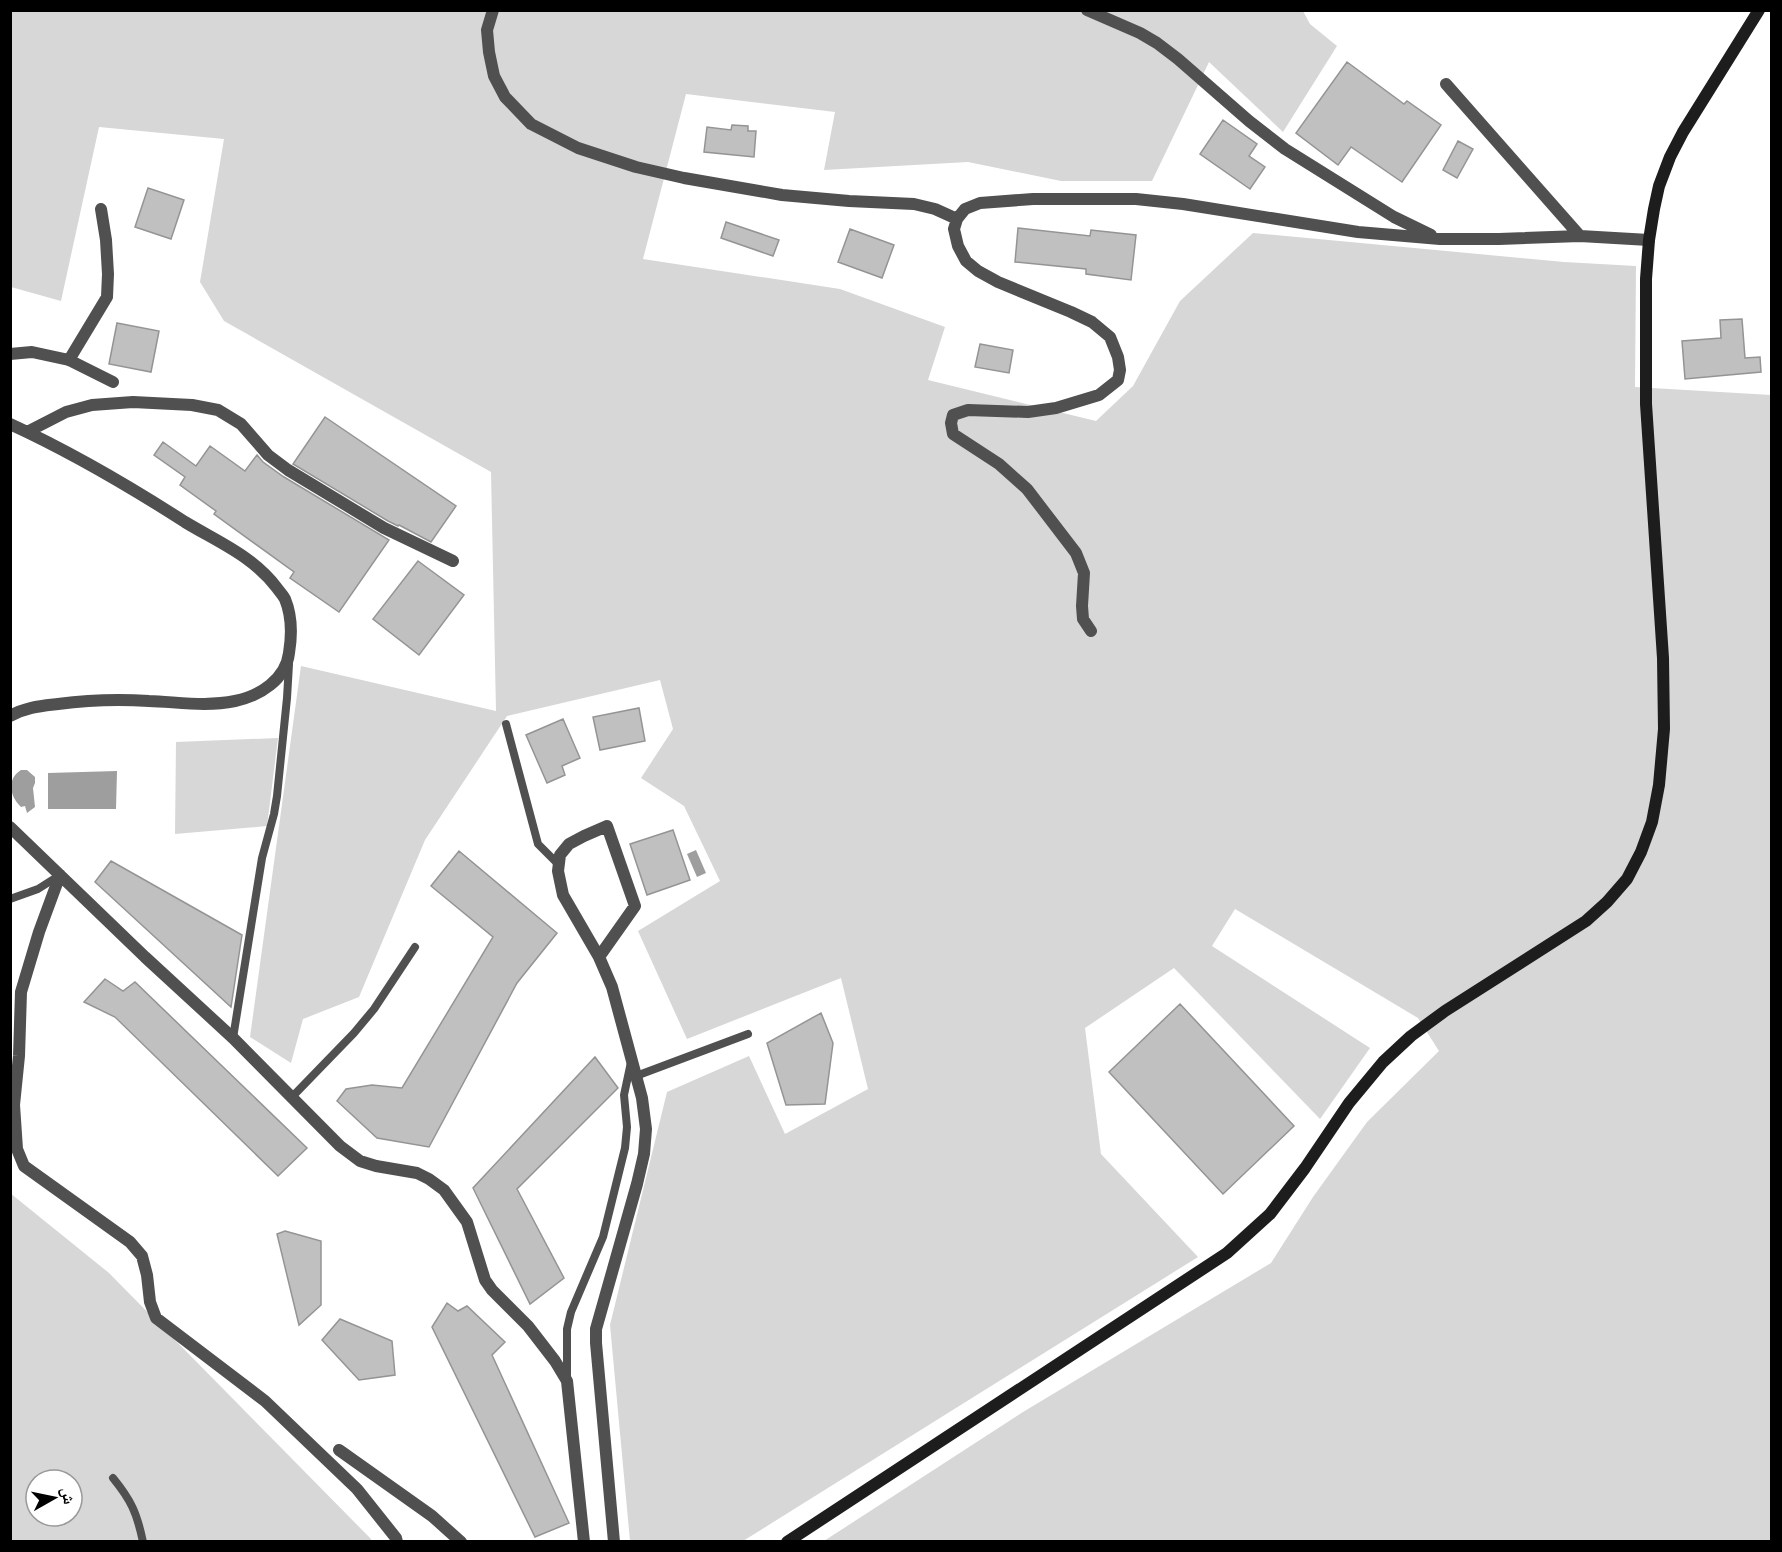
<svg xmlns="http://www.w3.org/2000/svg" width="1782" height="1552" font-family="'Open Sans','Noto Naskh Arabic',sans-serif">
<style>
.green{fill:#d7d7d7;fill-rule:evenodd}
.water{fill:#9e9e9e}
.building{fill:#c0c0c0;stroke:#949494;stroke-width:1.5}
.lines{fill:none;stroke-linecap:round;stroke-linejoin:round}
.lane{stroke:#505050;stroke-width:8}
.street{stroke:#505050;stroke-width:12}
.secondary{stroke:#1d1d1d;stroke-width:12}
</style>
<rect width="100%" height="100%" fill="#fff"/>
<path class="green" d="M 10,11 L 1303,11 L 1310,24 L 1337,46 L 1283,132 L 1209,62 L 1152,181 L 1061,181 L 968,162 L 824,170 L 835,112 L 686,94 L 643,259 L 840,289 L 945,327 L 928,380 L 1096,421 L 1133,386 L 1180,301 L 1253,233 L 1564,262 L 1636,266 L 1635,387 L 1771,395 L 1771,1541 L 824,1541 L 1023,1412 L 1271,1263 L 1313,1197 L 1367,1122 L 1439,1051 L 1418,1018 L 1235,909 L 1212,946 L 1370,1048 L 1320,1119 L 1174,968 L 1085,1028 L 1101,1154 L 1198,1257 L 743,1541 L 630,1541 L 610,1325 L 667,1092 L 749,1056 L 785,1134 L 868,1089 L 841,978 L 687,1039 L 638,931 L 720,881 L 684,806 L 641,778 L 673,729 L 660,680 L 507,716 L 425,840 L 359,997 L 303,1019 L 291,1063 L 250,1037 L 301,666 L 496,711 L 491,472 L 224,321 L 200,282 L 224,139 L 99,127 L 61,301 L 11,287 Z
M 278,738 L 267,826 L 175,834 L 176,742 Z
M 10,1193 L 109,1273 L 371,1539 L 371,1541 L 11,1541 ZM 36,1480 L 72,1480 L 72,1516 L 36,1516 Z"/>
<path class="water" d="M 21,770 L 27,770 L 35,777 L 35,783 L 33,788 L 35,807 L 27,813 L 25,806 L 21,807 C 10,797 6,779 21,770 Z
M 117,771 L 116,809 L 48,809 L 48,773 Z
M 696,850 L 706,873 L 697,877 L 687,854 Z"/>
<path class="building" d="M 1347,62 L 1404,104 L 1407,101 L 1441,125 L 1402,182 L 1351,147 L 1338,165 L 1296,133 Z
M 1223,120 L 1257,144 L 1249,156 L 1265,167 L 1250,189 L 1200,154 Z
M 732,125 L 748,126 L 748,131 L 756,131 L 754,157 L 704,152 L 707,127 L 731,130 Z
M 1458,141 L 1473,149 L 1457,178 L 1443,170 Z
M 148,188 L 184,200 L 171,239 L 135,227 Z
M 726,222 L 779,240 L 773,256 L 721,238 Z
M 1018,228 L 1090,236 L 1091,230 L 1136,235 L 1131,280 L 1086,274 L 1086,269 L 1015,262 Z
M 850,229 L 894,245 L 882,278 L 838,262 Z
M 1742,319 L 1745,358 L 1760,357 L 1761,372 L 1685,379 L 1682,341 L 1721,338 L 1720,320 Z
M 117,323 L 159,331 L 151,372 L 109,364 Z
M 980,344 L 1013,350 L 1009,373 L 975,367 Z
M 325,417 L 456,506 L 431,542 L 399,525 L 398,526 L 388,521 L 293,464 Z
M 163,442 L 196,466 L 210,446 L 245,471 L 257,455 L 263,462 L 284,477 L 389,540 L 339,612 L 290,578 L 294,572 L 214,514 L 216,511 L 180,485 L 185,477 L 154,455 Z
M 418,561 L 464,595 L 419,655 L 373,619 Z
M 639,708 L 645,741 L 600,750 L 593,717 Z
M 563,719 L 580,758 L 562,766 L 565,775 L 547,783 L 526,735 Z
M 673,830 L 690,880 L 647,895 L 630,844 Z
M 459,851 L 557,933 L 517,983 L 429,1147 L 377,1138 L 337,1101 L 346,1089 L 372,1085 L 402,1088 L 493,937 L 431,886 Z
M 111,861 L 242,935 L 231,1007 L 95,882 Z
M 105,979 L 123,991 L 135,982 L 307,1148 L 278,1176 L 115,1017 L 84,1002 Z
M 1180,1004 L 1294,1126 L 1223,1194 L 1109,1072 Z
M 821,1013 L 833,1043 L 825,1104 L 786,1105 L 767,1043 Z
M 595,1057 L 618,1088 L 517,1189 L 564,1278 L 530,1304 L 473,1188 Z
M 285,1231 L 321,1241 L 321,1305 L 299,1325 L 277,1234 Z
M 447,1303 L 458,1311 L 467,1306 L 505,1342 L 492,1355 L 569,1523 L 535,1537 L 432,1327 Z
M 340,1319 L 392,1341 L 395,1375 L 359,1380 L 322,1340 Z"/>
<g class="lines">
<path class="lane" d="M 506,724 L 538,844 L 559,865
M 10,899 L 38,889 L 60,875
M 233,1038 L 262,858 L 274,814 L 277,796 L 287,698 L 289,664
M 636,1076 L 748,1034
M 292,1097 L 354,1033 L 374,1009 L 415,947
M 567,1378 L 567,1329 L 571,1312 L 603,1237 L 625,1148 L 627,1127 L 624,1095 L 631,1062
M 113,1478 C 131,1500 137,1513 143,1542"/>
<path class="street" d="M 493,10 L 487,30 L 489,52 L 494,76 L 505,97 L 531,124 L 578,148 L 636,167 L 684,178 L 782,195 L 849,201 L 914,204 L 935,209 L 957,219
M 1087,10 L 1140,33 L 1157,43 L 1178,59 L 1249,121 L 1285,149 L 1394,217 L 1431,235
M 1446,84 L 1580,236
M 10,354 L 32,352 L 69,360 L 113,382
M 69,360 L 107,297 L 108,274 L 106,240 L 101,209
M 10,424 C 71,452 129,486 185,522 C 218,542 253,556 277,588 C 279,591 283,595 285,599 C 292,616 292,635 289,653 C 286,679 260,696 235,701 C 207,707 178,702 149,701 C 119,699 88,700 58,704 C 41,706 26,707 10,716
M 27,432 L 66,412 L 92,405 L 133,402 L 192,405 L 218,410 L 241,424 L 268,455 L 288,470 L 384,528 L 453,561
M 1091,631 L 1083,619 L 1082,606 L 1084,573 L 1076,553 L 1027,489 L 999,464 L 953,434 L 951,423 L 953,415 L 968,410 L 1028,412 L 1056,408 L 1099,395 L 1118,380 L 1120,370 L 1118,357 L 1110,337 L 1092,322 L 1071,312 L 998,282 L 978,271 L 966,261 L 958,246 L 954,229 L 957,219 L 965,209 L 980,203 L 1033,199 L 1136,199 L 1183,204 L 1358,232 L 1440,239 L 1499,239 L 1580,236 L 1649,240
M 10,827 L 145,957 L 233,1038 L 340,1146 L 360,1161 L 376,1166 L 417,1173 L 429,1179 L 444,1190 L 467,1222 L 485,1280 L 492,1290 L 528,1326 L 555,1361 L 567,1381 L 584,1542
M 60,875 L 39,932 L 21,992 L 19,1056 L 14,1105 L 17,1149 L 24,1166 L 130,1242 L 142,1256 L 147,1275 L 150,1302 L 156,1318 L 265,1401 L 357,1489 L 396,1538 L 397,1542
M 599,957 L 635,906 L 607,826 L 584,836 L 569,844 L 560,855 L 558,871 L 563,895 L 599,957 L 612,987 L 642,1098 L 646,1129 L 644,1154 L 637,1184 L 596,1329 L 596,1343 L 614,1542
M 339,1450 L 432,1516 L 461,1542"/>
<path class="secondary" d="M 787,1542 L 1227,1253 L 1270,1214 L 1305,1168 L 1349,1103 L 1383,1062 L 1411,1036 L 1445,1011 L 1586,921 L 1607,902 L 1627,879 L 1641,852 L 1652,822 L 1659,785 L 1664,729 L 1663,658 L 1646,404 L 1646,279 L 1649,240 L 1654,209 L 1659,186 L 1670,157 L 1683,132 L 1759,10"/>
</g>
<rect width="1782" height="1552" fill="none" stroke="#000000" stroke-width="24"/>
<g transform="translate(54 1498) rotate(81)"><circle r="28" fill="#ffffff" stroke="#999999" stroke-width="1.5"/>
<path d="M0-4.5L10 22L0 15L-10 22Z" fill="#000000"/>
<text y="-9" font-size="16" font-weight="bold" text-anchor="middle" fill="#000000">ش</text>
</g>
</svg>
